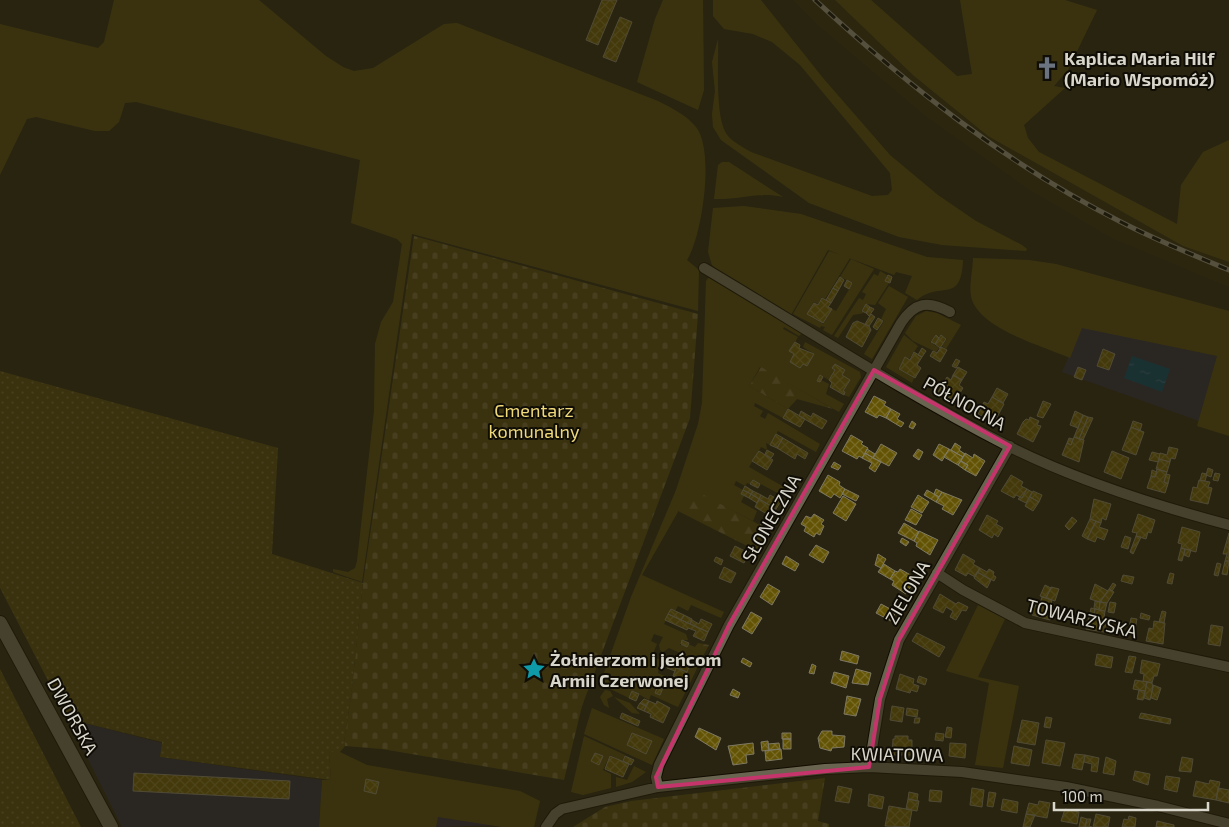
<svg xmlns="http://www.w3.org/2000/svg" width="1229" height="827" font-family="'Exo 2',sans-serif">
<style>
.commercial{fill:#2e2838}
.industrial{fill:#2c2939}
.built{fill:#30290f}
.grass{fill:#4f440d}
.forest{fill:url(#forest-firs)}
.cemetery{fill:url(#cemetery-stones)}
.garden{fill:url(#garden-dots)}
.water{fill:url(#water-ripples)}
.building{fill:url(#building-cross-hatch);stroke:#7e7963}
.lines{fill:none;stroke-linecap:round;stroke-linejoin:round}
.street-casing{stroke:#110d00;stroke-width:12}
.secondary-casing{stroke:#110d00;stroke-width:16}
.street{stroke:#69644f;stroke-width:10}
.secondary{stroke:#69644f;stroke-width:14}
.rail-casing{stroke:#898676;stroke-width:5}
.rail{stroke:#0f0d06;stroke-width:3;stroke-dasharray:9;stroke-linecap:butt}
.marked{fill:none;stroke:#c5356c;stroke-width:4;stroke-linejoin:round}
.labels{text-anchor:middle;dominant-baseline:central;stroke-width:4;stroke-linejoin:round;paint-order:stroke}
.poi-label{font-size:18px;font-weight:bold;fill:#d9d7cb;stroke:#0f0d06;text-anchor:start}
.street-label{font-size:18px;fill:#d9d7cb;stroke:#0f0d06}
.park-label{font-size:18px;fill:#f0d979;stroke:#0f0d06}
</style>
<defs>
<pattern id="forest-firs" width="22" height="20" patternUnits="userSpaceOnUse" patternTransform="scale(1.25)"><rect width="22" height="20" fill="#4f440d"/><path d="M5 1l3.5 6h-7zM16 11l3.5 6h-7z" fill="#685e2f"/></pattern>
<pattern id="cemetery-stones" width="16" height="16" patternUnits="userSpaceOnUse" patternTransform="scale(1.25)"><rect width="16" height="16" fill="#4f440d"/><path d="M2 7V4a2 2 0 0 1 4 0v3zM10 15v-3a2 2 0 0 1 4 0v3z" fill="#685e2f"/></pattern>
<pattern id="garden-dots" width="8" height="8" patternUnits="userSpaceOnUse" patternTransform="scale(1.25)"><rect width="8" height="8" fill="#4f440d"/><path d="M2 2h.1M6 6h.1" fill="none" stroke="#685e2f" stroke-width="1.8" stroke-linecap="round"/></pattern>
<pattern id="water-ripples" width="26" height="14" patternUnits="userSpaceOnUse" patternTransform="scale(1.25)"><rect width="26" height="14" fill="#07405b"/><path d="M2 4q2-2 4 0t4 0M15 11q2-2 4 0t4 0" fill="none" stroke="#2b5b71"/></pattern>
<pattern id="building-cross-hatch" width="8" height="8" patternUnits="userSpaceOnUse" patternTransform="scale(1.25)"><rect width="8" height="8" fill="#635305"/><path d="M0 0l8 8M0 8l8-8" fill="none" stroke="#796b28"/></pattern>
</defs>
<rect width="100%" height="100%" fill="#292411"/>
<path class="commercial" d="M 438,817 L 503,825 L 436,827 Z"/>
<path class="industrial" d="M 1082,327 L 1217,356 L 1199,421 L 1062,372 Z
M 68,719 L 162,743 L 160,757 L 322,780 L 319,827 L 122,827 Z"/>
<path class="built" d="M 793,0 L 835,0 L 914,76 L 988,136 L 1183,246 L 1229,262 L 1229,287 L 1112,238 L 1027,188 L 927,117 L 819,26 Z"/>
<path class="grass" d="M 114,0 L 259,0 L 326,56 L 343,67 L 354,71 L 373,68 L 444,24 L 457,23 L 658,101 C 672,108 686,115 696,127 C 715,151 702,236 687,260 L 699,270 L 698,311 L 412,234 L 362,582 L 333,572 L 333,569 L 348,572 L 355,568 L 357,561 L 374,411 L 375,344 L 381,322 L 393,302 L 402,244 L 397,239 L 351,223 L 360,160 L 136,102 L 125,103 L 119,122 L 109,131 L 95,131 L 36,117 L 27,119 L 0,175 L 0,24 L 98,48 L 104,42 Z
M 663,0 L 703,0 L 704,90 L 698,110 L 637,82 L 655,19 Z
M 713,0 L 761,0 L 823,78 L 890,155 L 938,195 L 976,221 L 1022,245 L 1027,249 L 1026,251 L 942,245 L 899,237 L 809,203 L 721,140 L 713,127 L 712,114 L 715,91 L 712,62 L 718,39 C 719,62 714,119 728,136 C 734,143 743,147 751,152 L 872,196 L 888,195 L 892,190 L 890,173 L 800,65 L 772,42 L 753,34 L 724,29 L 713,16 Z
M 835,0 L 871,0 L 957,76 L 972,74 L 960,0 L 1065,0 L 1097,10 L 1068,70 L 1054,86 L 1065,88 L 1024,125 L 1028,138 L 1039,152 L 1177,224 L 1181,185 L 1203,152 L 1229,140 L 1229,262 L 1183,246 L 988,136 L 914,76 Z
M 722,162 L 729,162 L 783,197 C 758,191 739,200 714,199 L 718,165 Z
M 744,206 L 801,214 L 927,257 L 963,260 C 961,305 941,280 917,300 L 905,293 L 912,276 L 896,272 L 894,275 L 828,250 L 791,315 L 718,271 L 712,265 L 708,252 L 713,208 Z
M 829,251 L 850,258 L 825,299 L 822,297 L 818,304 L 814,302 L 807,314 L 823,324 L 832,309 L 836,311 L 853,283 L 840,277 L 851,259 L 874,269 L 832,335 L 823,330 L 825,327 L 821,326 L 820,328 L 793,314 Z
M 973,258 L 1029,260 L 1056,264 L 1229,311 L 1229,436 L 1197,426 L 1217,356 L 1082,328 L 1070,358 C 1043,346 983,330 972,300 C 968,289 973,270 973,258 Z
M 880,271 L 887,275 L 885,281 L 889,283 L 875,305 L 866,304 L 861,311 L 864,313 L 853,315 L 838,338 L 834,336 L 859,298 L 863,300 L 866,294 L 862,292 L 874,274 L 878,276 Z
M 709,277 L 802,333 L 799,336 L 784,327 L 783,329 L 798,337 L 790,351 L 807,366 L 814,354 L 803,347 L 805,342 L 860,372 L 861,377 L 849,397 L 844,395 L 843,391 L 850,380 L 842,375 L 845,370 L 835,364 L 832,368 L 835,370 L 829,380 L 820,375 L 817,381 L 820,382 L 821,380 L 829,384 L 826,394 L 844,404 L 839,412 L 760,367 L 749,386 L 788,409 L 783,418 L 755,403 L 754,406 L 763,411 L 760,416 L 765,419 L 768,413 L 820,444 L 816,452 L 778,431 L 770,445 L 766,443 L 767,450 L 761,447 L 749,467 L 793,492 L 789,499 L 753,480 L 750,484 L 747,483 L 745,486 L 736,481 L 734,485 L 743,490 L 741,494 L 744,496 L 741,502 L 757,511 L 753,521 L 691,489 L 642,575 L 724,612 L 721,618 L 691,605 L 688,611 L 678,606 L 675,611 L 671,609 L 664,624 L 686,634 L 688,640 L 682,640 L 680,645 L 703,656 L 700,662 L 669,648 L 663,652 L 660,650 L 659,645 L 663,637 L 654,634 L 651,641 L 657,644 L 652,656 L 660,660 L 658,673 L 688,687 L 678,707 L 651,695 L 649,700 L 633,691 L 629,698 L 600,684 L 631,597 L 676,490 L 698,424 L 702,403 L 706,281 Z
M 889,286 L 908,297 L 872,359 L 864,354 L 884,321 L 881,319 L 886,309 L 878,303 Z
M 926,311 L 937,313 L 961,325 L 946,349 L 942,346 L 947,339 L 941,335 L 939,337 L 936,335 L 930,342 L 939,348 L 936,352 L 913,341 L 905,333 L 916,316 Z
M 904,335 L 918,346 L 909,359 L 905,357 L 898,369 L 914,378 L 912,383 L 886,367 Z
M 978,605 L 1005,619 L 978,677 L 1019,686 L 1003,768 L 975,765 L 989,683 L 946,671 Z
M 691,662 L 698,666 L 690,683 L 683,680 Z
M 605,690 L 610,691 L 613,696 L 607,699 L 609,708 L 604,705 L 600,697 Z
M 614,697 L 630,703 L 640,714 L 632,713 Z
M 592,708 L 664,739 L 652,765 L 584,734 Z
M 584,736 L 625,755 L 622,761 L 610,755 L 603,770 L 611,774 L 611,788 L 583,795 L 571,792 Z
M 329,752 L 340,752 L 367,765 L 520,791 L 540,801 L 534,827 L 502,827 L 438,817 L 436,827 L 319,827 L 322,780 L 331,780 Z
M 634,766 L 646,772 L 632,782 L 616,787 L 616,777 L 627,780 Z"/>
<path class="forest" d="M 761,367 L 833,409 L 797,399 L 788,409 L 749,386 Z
M 691,488 L 771,531 L 766,540 L 762,538 L 759,541 L 764,544 L 759,552 L 678,511 Z
M 698,643 L 709,645 L 703,656 L 680,645 L 687,646 L 688,644 L 695,647 Z"/>
<path class="cemetery" d="M 414,236 L 698,314 L 690,418 L 582,706 L 564,780 L 382,749 L 345,746 L 344,742 L 351,697 L 363,583 Z
M 825,778 L 818,821 L 829,824 L 829,827 L 573,827 L 605,807 L 631,801 Z"/>
<path class="garden" d="M 0,371 L 278,448 L 272,554 L 363,583 L 351,697 L 344,742 L 345,746 L 340,752 L 329,752 L 331,780 L 160,757 L 162,742 L 68,719 L 0,588 Z
M 0,669 L 81,827 L 0,827 Z"/>
<path class="water" d="M 1132,356 L 1170,369 L 1162,392 L 1124,378 Z"/>
<path class="building" d="M 602,0 L 617,0 L 598,45 L 586,40 Z
M 620,17 L 632,22 L 616,62 L 603,57 Z
M1042.5 68a4.5 4.5 0 1 1 9 0a4.5 4.5 0 1 1-9 0Z
M 888,275 L 892,277 L 890,283 L 885,281 Z
M 840,277 L 844,280 L 838,291 L 833,288 Z
M 847,280 L 852,283 L 849,289 L 844,286 Z
M 833,288 L 838,291 L 831,303 L 826,300 Z
M 822,298 L 831,303 L 828,307 L 832,309 L 823,323 L 807,314 L 814,303 L 818,305 Z
M 866,304 L 870,307 L 866,313 L 862,311 Z
M 870,307 L 874,309 L 869,316 L 866,313 Z
M 871,314 L 875,317 L 869,326 L 865,324 Z
M 878,318 L 883,321 L 877,330 L 873,327 Z
M 857,321 L 869,326 L 871,330 L 862,347 L 846,337 L 853,323 Z
M 936,335 L 939,338 L 935,344 L 931,342 Z
M 941,335 L 946,339 L 940,348 L 935,344 Z
M 795,342 L 800,345 L 799,348 L 814,354 L 807,366 L 803,364 L 800,368 L 790,362 L 794,354 L 789,351 Z
M 941,347 L 947,350 L 940,362 L 930,356 L 933,351 L 937,353 Z
M 922,348 L 926,351 L 922,357 L 918,355 Z
M 1103,349 L 1115,354 L 1109,370 L 1097,366 Z
M 914,352 L 922,357 L 917,365 L 921,368 L 915,378 L 899,369 L 905,357 L 910,360 Z
M 956,359 L 960,361 L 956,368 L 952,366 Z
M 835,364 L 845,370 L 842,375 L 850,380 L 843,391 L 845,392 L 844,395 L 830,387 L 832,383 L 829,380 L 835,370 L 832,368 Z
M 958,367 L 967,372 L 962,380 L 953,375 Z
M 1078,367 L 1086,370 L 1082,380 L 1074,377 Z
M 820,375 L 823,377 L 820,382 L 817,381 Z
M 953,375 L 962,380 L 959,385 L 963,388 L 955,401 L 938,392 L 947,377 L 951,380 Z
M 997,388 L 1008,394 L 1003,403 L 992,397 Z
M 874,396 L 886,402 L 884,405 L 891,409 L 886,418 L 879,415 L 877,418 L 865,412 Z
M 992,397 L 1004,404 L 994,423 L 978,414 L 984,402 L 988,404 Z
M 1043,401 L 1051,404 L 1043,418 L 1037,416 Z
M 788,409 L 805,419 L 800,427 L 783,418 Z
M 891,409 L 900,414 L 897,419 L 904,423 L 901,427 L 886,418 Z
M 801,411 L 811,417 L 813,413 L 827,421 L 822,429 L 799,416 Z
M 1075,411 L 1083,415 L 1078,428 L 1070,425 Z
M 1083,415 L 1088,417 L 1079,439 L 1074,437 Z
M 1030,417 L 1039,421 L 1037,425 L 1041,426 L 1033,442 L 1017,434 L 1023,422 L 1026,419 L 1029,420 Z
M 1088,417 L 1093,418 L 1083,440 L 1079,439 Z
M 912,421 L 916,424 L 913,429 L 909,427 Z
M 1133,421 L 1142,424 L 1140,431 L 1131,427 Z
M 1131,427 L 1144,432 L 1136,455 L 1122,450 Z
M 776,434 L 783,438 L 777,448 L 770,445 Z
M 851,435 L 863,442 L 861,444 L 868,448 L 862,458 L 859,456 L 857,459 L 842,451 Z
M 1074,437 L 1084,440 L 1079,462 L 1062,455 L 1067,443 L 1071,445 Z
M 783,438 L 808,453 L 805,459 L 797,454 L 795,459 L 777,448 Z
M 1069,438 L 1073,439 L 1071,445 L 1067,443 Z
M 955,443 L 961,447 L 959,450 L 965,454 L 963,457 L 951,450 Z
M 881,444 L 897,453 L 889,466 L 873,458 Z
M 939,444 L 949,449 L 942,461 L 933,455 Z
M 1169,447 L 1178,449 L 1175,459 L 1171,458 L 1170,462 L 1159,459 L 1160,453 L 1167,455 Z
M 867,449 L 875,454 L 873,458 L 865,453 Z
M 918,449 L 923,452 L 919,460 L 913,456 Z
M 949,449 L 963,457 L 958,465 L 944,457 Z
M 767,450 L 774,454 L 771,458 L 765,454 Z
M 759,451 L 773,460 L 767,470 L 752,461 Z
M 1112,451 L 1129,458 L 1121,479 L 1104,472 Z
M 1152,452 L 1160,454 L 1158,462 L 1149,460 Z
M 865,453 L 881,462 L 875,472 L 869,468 L 872,463 L 862,458 Z
M 965,453 L 973,458 L 974,454 L 985,461 L 976,476 L 965,470 L 968,465 L 961,461 Z
M 1159,459 L 1170,462 L 1167,472 L 1156,469 Z
M 961,461 L 968,465 L 965,470 L 958,465 Z
M 834,462 L 841,466 L 838,470 L 831,467 Z
M 1208,468 L 1213,470 L 1211,477 L 1206,475 Z
M 1157,469 L 1167,472 L 1164,482 L 1168,484 L 1165,493 L 1147,488 L 1151,476 L 1155,477 Z
M 1152,470 L 1157,472 L 1155,477 L 1151,476 Z
M 1202,473 L 1207,474 L 1205,481 L 1200,480 Z
M 1215,473 L 1220,474 L 1218,481 L 1213,480 Z
M 1166,474 L 1170,475 L 1168,484 L 1164,482 Z
M 828,475 L 840,482 L 839,485 L 845,489 L 840,498 L 834,494 L 831,498 L 819,491 Z
M 1011,475 L 1023,482 L 1021,486 L 1027,489 L 1022,498 L 1016,495 L 1014,498 L 1001,491 Z
M 753,480 L 760,484 L 758,488 L 750,484 Z
M 1199,480 L 1210,482 L 1208,487 L 1212,488 L 1208,504 L 1190,500 L 1193,487 L 1197,488 Z
M 745,486 L 753,491 L 751,494 L 743,490 Z
M 845,489 L 859,496 L 856,501 L 842,494 Z
M 936,489 L 942,492 L 939,497 L 934,494 Z
M 1027,489 L 1032,492 L 1026,503 L 1018,499 Z
M 743,490 L 751,494 L 749,498 L 741,494 Z
M 927,490 L 939,497 L 936,502 L 924,495 Z
M 753,491 L 761,495 L 759,499 L 751,494 Z
M 1033,491 L 1042,495 L 1039,502 L 1030,497 Z
M 942,492 L 962,500 L 953,515 L 942,509 L 944,506 L 936,502 Z
M 751,494 L 759,499 L 757,503 L 749,498 Z
M 761,495 L 768,499 L 770,495 L 781,501 L 776,509 L 759,499 Z
M 918,495 L 929,502 L 922,513 L 911,507 Z
M 843,496 L 856,504 L 846,521 L 833,513 Z
M 1030,497 L 1039,502 L 1033,511 L 1025,506 Z
M 759,499 L 776,509 L 772,517 L 755,507 Z
M 1094,499 L 1111,504 L 1106,520 L 1102,518 L 1101,523 L 1090,519 Z
M 911,509 L 922,515 L 916,525 L 905,520 Z
M 814,514 L 824,520 L 821,524 L 824,526 L 820,535 L 816,533 L 814,537 L 804,531 L 806,527 L 801,524 L 806,516 L 811,518 Z
M 1138,514 L 1155,520 L 1151,533 L 1148,532 L 1146,539 L 1136,536 L 1137,533 L 1132,532 Z
M 987,515 L 998,521 L 996,524 L 1003,528 L 998,537 L 994,534 L 992,538 L 979,530 Z
M 1072,517 L 1077,521 L 1069,530 L 1065,526 Z
M 1090,519 L 1096,521 L 1087,539 L 1082,536 Z
M 763,521 L 772,526 L 769,530 L 760,525 Z
M 1096,521 L 1101,523 L 1099,527 L 1108,530 L 1104,540 L 1097,537 L 1095,542 L 1087,539 Z
M 904,523 L 919,532 L 914,541 L 898,533 Z
M 1182,527 L 1200,532 L 1196,552 L 1181,548 L 1182,544 L 1178,543 Z
M 919,531 L 938,540 L 930,555 L 916,546 L 917,543 L 914,541 Z
M 1229,533 L 1229,561 L 1225,561 L 1227,554 L 1223,554 Z
M 1125,536 L 1131,538 L 1128,549 L 1121,547 Z
M 1136,536 L 1141,537 L 1133,554 L 1130,552 Z
M 902,538 L 909,542 L 906,546 L 900,542 Z
M 816,545 L 829,552 L 823,563 L 809,555 Z
M 735,546 L 749,553 L 744,563 L 730,556 Z
M 1181,548 L 1185,549 L 1182,561 L 1178,560 Z
M 1185,549 L 1191,550 L 1189,557 L 1184,555 Z
M 878,554 L 886,559 L 881,568 L 875,565 Z
M 963,554 L 975,561 L 973,564 L 980,568 L 975,577 L 968,573 L 966,576 L 955,570 Z
M 786,556 L 799,564 L 795,571 L 782,564 Z
M 716,557 L 723,560 L 721,565 L 714,561 Z
M 1225,561 L 1229,561 L 1227,575 L 1222,574 Z
M 1217,563 L 1221,564 L 1218,576 L 1214,575 Z
M 884,564 L 895,571 L 890,579 L 878,572 Z
M 724,567 L 736,573 L 731,583 L 719,578 Z
M 980,568 L 987,572 L 989,569 L 994,572 L 993,575 L 996,577 L 994,581 L 977,572 Z
M 900,569 L 916,578 L 906,594 L 892,585 L 894,581 L 890,579 L 895,571 L 898,572 Z
M 977,572 L 991,580 L 987,588 L 974,578 Z
M 1170,573 L 1174,574 L 1172,584 L 1167,583 Z
M 1123,575 L 1134,577 L 1132,584 L 1121,581 Z
M 1113,583 L 1116,585 L 1112,591 L 1109,589 Z
M 768,584 L 780,591 L 772,605 L 760,597 Z
M 1095,584 L 1108,591 L 1100,602 L 1090,599 Z
M 1045,585 L 1051,588 L 1046,598 L 1040,596 Z
M 1051,587 L 1059,589 L 1055,601 L 1046,598 Z
M 1109,589 L 1114,592 L 1107,603 L 1100,602 Z
M 940,594 L 956,604 L 958,602 L 968,607 L 966,611 L 962,610 L 956,620 L 950,617 L 953,611 L 946,607 L 943,613 L 933,608 Z
M 1042,597 L 1052,600 L 1050,607 L 1054,608 L 1050,620 L 1032,615 L 1036,602 L 1040,604 Z
M 1095,601 L 1100,602 L 1099,610 L 1094,608 Z
M 1100,602 L 1107,603 L 1105,611 L 1099,610 Z
M 1110,602 L 1116,603 L 1114,613 L 1108,612 Z
M 881,604 L 896,612 L 891,621 L 876,613 Z
M 1091,608 L 1095,609 L 1093,618 L 1089,617 Z
M 671,609 L 684,615 L 681,620 L 668,614 Z
M 1095,609 L 1105,611 L 1104,618 L 1107,619 L 1104,632 L 1086,629 L 1089,617 L 1093,618 Z
M 1162,611 L 1166,612 L 1164,623 L 1159,622 Z
M 751,612 L 762,618 L 752,634 L 742,628 Z
M 1141,613 L 1150,616 L 1149,620 L 1140,618 Z
M 668,614 L 708,632 L 704,641 L 693,636 L 696,631 L 688,628 L 687,630 L 665,620 Z
M 684,615 L 692,619 L 690,624 L 681,620 Z
M 1131,618 L 1137,619 L 1135,629 L 1129,628 Z
M 701,619 L 712,624 L 708,632 L 690,624 L 692,620 L 699,624 Z
M 1154,621 L 1165,623 L 1163,644 L 1146,641 L 1149,628 L 1153,629 Z
M 1211,625 L 1223,627 L 1220,646 L 1208,644 Z
M 917,633 L 945,647 L 939,657 L 912,641 Z
M 682,640 L 689,643 L 687,647 L 681,644 Z
M 842,651 L 859,656 L 857,664 L 840,660 Z
M 1097,654 L 1113,657 L 1111,668 L 1095,665 Z
M 662,656 L 670,660 L 669,664 L 660,660 Z
M 1129,656 L 1136,657 L 1132,673 L 1125,672 Z
M 743,658 L 752,663 L 750,667 L 741,662 Z
M 680,659 L 690,664 L 687,672 L 669,664 L 670,660 L 678,663 Z
M 1142,660 L 1160,664 L 1157,676 L 1154,676 L 1152,683 L 1143,681 L 1144,674 L 1140,673 Z
M 669,664 L 676,668 L 675,671 L 667,668 Z
M 812,664 L 816,666 L 814,674 L 809,673 Z
M 676,668 L 687,672 L 683,680 L 673,676 Z
M 856,669 L 871,673 L 868,685 L 852,683 Z
M 834,672 L 849,676 L 846,688 L 831,683 Z
M 900,674 L 914,679 L 913,684 L 919,686 L 917,692 L 911,690 L 910,693 L 896,689 Z
M 919,676 L 927,679 L 925,685 L 917,682 Z
M 1135,680 L 1147,682 L 1145,691 L 1133,689 Z
M 1147,682 L 1152,683 L 1153,687 L 1150,700 L 1144,698 Z
M 1153,685 L 1161,688 L 1157,700 L 1151,698 Z
M 658,686 L 663,688 L 660,695 L 655,693 Z
M 733,689 L 740,693 L 738,698 L 730,695 Z
M 1139,690 L 1145,691 L 1143,700 L 1137,699 Z
M 632,691 L 639,694 L 636,701 L 629,698 Z
M 847,696 L 861,699 L 856,716 L 844,714 Z
M 644,699 L 649,701 L 646,706 L 640,703 Z
M 649,701 L 656,704 L 657,701 L 670,708 L 663,723 L 650,717 L 651,714 L 644,711 Z
M 640,703 L 646,706 L 644,711 L 637,708 Z
M 892,706 L 904,708 L 902,722 L 890,720 Z
M 907,708 L 918,710 L 917,717 L 906,715 Z
M 622,713 L 640,721 L 638,726 L 620,718 Z
M 1141,713 L 1171,719 L 1170,724 L 1139,718 Z
M 1046,717 L 1052,718 L 1050,728 L 1044,727 Z
M 915,718 L 920,718 L 919,723 L 914,723 Z
M 1022,720 L 1039,723 L 1035,745 L 1017,742 Z
M 947,727 L 952,728 L 951,738 L 945,737 Z
M 699,728 L 721,738 L 716,750 L 695,737 Z
M 822,731 L 832,731 L 832,735 L 845,736 L 844,747 L 832,748 L 831,751 L 820,748 L 818,738 Z
M 632,733 L 652,741 L 646,754 L 627,745 Z
M 782,733 L 791,733 L 791,739 L 782,739 Z
M 936,733 L 944,734 L 943,741 L 935,740 Z
M 895,736 L 908,736 L 908,740 L 912,740 L 912,755 L 892,755 L 893,739 L 895,739 Z
M 783,739 L 791,739 L 791,749 L 783,749 Z
M 1046,740 L 1065,743 L 1060,766 L 1042,763 Z
M 768,741 L 769,750 L 762,751 L 761,742 Z
M 753,743 L 754,754 L 746,755 L 747,763 L 733,765 L 728,746 Z
M 779,743 L 780,749 L 769,750 L 768,744 Z
M 950,743 L 966,744 L 965,758 L 949,756 Z
M 1014,746 L 1032,750 L 1029,766 L 1011,763 Z
M 781,749 L 782,759 L 766,761 L 765,751 Z
M 595,753 L 603,756 L 599,765 L 591,761 Z
M 1075,754 L 1085,755 L 1082,770 L 1072,768 Z
M 1085,755 L 1099,758 L 1097,772 L 1091,771 L 1092,764 L 1084,762 Z
M 610,756 L 629,764 L 623,777 L 605,769 Z
M 625,756 L 634,760 L 631,765 L 623,761 Z
M 1106,757 L 1116,761 L 1114,775 L 1103,773 Z
M 1182,757 L 1193,759 L 1191,772 L 1179,771 Z
M 1135,771 L 1150,774 L 1148,785 L 1133,780 Z
M 134,773 L 290,781 L 289,799 L 133,791 Z
M 1166,776 L 1180,778 L 1177,792 L 1164,789 Z
M 366,779 L 379,782 L 376,794 L 364,791 Z
M 1210,780 L 1220,782 L 1216,800 L 1193,796 L 1196,781 L 1209,784 Z
M 838,786 L 852,789 L 849,803 L 835,801 Z
M 972,788 L 984,790 L 982,807 L 970,805 Z
M 1218,788 L 1229,790 L 1229,803 L 1216,800 Z
M 930,790 L 942,791 L 941,802 L 929,801 Z
M 909,792 L 918,794 L 917,801 L 908,799 Z
M 989,792 L 996,793 L 993,807 L 987,806 Z
M 869,794 L 884,797 L 882,809 L 868,806 Z
M 908,799 L 919,801 L 917,811 L 906,809 Z
M 1003,799 L 1018,802 L 1017,813 L 1001,810 Z
M 1039,801 L 1050,803 L 1047,818 L 1026,814 L 1029,803 L 1038,805 Z
M 889,806 L 912,810 L 909,827 L 885,826 Z
M 1065,809 L 1079,812 L 1077,824 L 1061,821 Z
M 1026,814 L 1035,815 L 1030,827 L 1023,827 Z
M 1096,814 L 1110,817 L 1108,827 L 1093,827 Z
M 1129,816 L 1136,818 L 1135,827 L 1122,827 L 1124,819 L 1128,820 Z
M 1081,817 L 1087,819 L 1085,827 L 1079,827 Z
M 1087,819 L 1091,819 L 1089,826 L 1092,827 L 1085,827 Z
M 1157,821 L 1174,825 L 1174,827 L 1156,827 Z"/>
<g class="lines">
<defs>
<path id="street" d="M 704,268 C 805,328 904,393 1008,446 C 1078,481 1154,505 1229,525
M 937,573 L 963,590 L 1025,623 L 1229,667
M 869,767 L 880,699 L 899,640 L 1010,446
M 658,787 L 656,777 L 659,765 L 729,625 L 901,323 C 915,302 928,300 950,312
M 546,827 L 555,814 L 562,809 L 658,787 L 825,769 L 869,767 L 962,772 L 1066,787 L 1158,806 L 1229,824"/>
<path id="secondary" d="M 0,623 L 111,827"/>
</defs>
<use href="#street" class="street-casing"/>
<use href="#secondary" class="secondary-casing"/>
<use href="#street" class="street"/>
<use href="#secondary" class="secondary"/>
<defs>
<path id="rail" d="M 815,0 C 908,86 1008,165 1121,222 C 1156,240 1193,255 1229,270"/>
</defs>
<use href="#rail" class="rail-casing"/>
<use href="#rail" class="rail"/>
</g>
<path d="M0 0H1229V827H0ZM 874,370 L 1010,446 L 899,640 L 880,699 L 869,767 L 658,787 L 656,777 L 729,625 Z" fill="#292411" fill-opacity=".55" fill-rule="evenodd"/>
<path class="marked" d="M 874,370 L 1010,446 L 899,640 L 880,699 L 869,767 L 658,787 L 656,777 L 729,625 Z"/>
<defs>
<symbol id="church-bare" viewBox="-9 -9 18 18"><path d="M-1.2-6h2.4v3.5h3.3v2.4h-3.3V6h-2.4V-.1h-3.3v-2.4h3.3Z" fill="#6b7280" stroke="#0f0d06" stroke-width="2.5" paint-order="stroke"/></symbol>
<symbol id="sight-bare" viewBox="-9 -9 18 18"><path d="M0-6L1.8-2.2L6-1.7L2.9 1.2L3.7 5.4L0 3.3L-3.7 5.4L-2.9 1.2L-6-1.7L-1.8-2.2Z" fill="#0f9aa8" stroke="#0f0d06" stroke-width="2.5" paint-order="stroke"/></symbol>
</defs>
<g fill-rule="evenodd">
<use href="#church-bare" x="1031" y="52" width="32" height="32"/>
<use href="#sight-bare" x="518" y="653" width="32" height="32"/>
</g>
<g class="labels">
<g class="poi-label">
<text x="1064" y="58">Kaplica Maria Hilf<tspan x="1064" dy="21">(Mario Wspomóż)</tspan></text>
<text x="550" y="659">Żołnierzom i jeńcom<tspan x="550" dy="21">Armii Czerwonej</tspan></text>
</g>
<g class="street-label">
<text transform="translate(965 403) rotate(29)">PÓŁNOCNA</text>
<text transform="translate(771 518) rotate(-60)">SŁONECZNA</text>
<text transform="translate(907 592) rotate(-60)">ZIELONA</text>
<text transform="translate(1082 618) rotate(14)">TOWARZYSKA</text>
<text transform="translate(73 716) rotate(61)">DWORSKA</text>
<text transform="translate(897 754) rotate(1)">KWIATOWA</text>
</g>
<g class="park-label">
<text x="534" y="410">Cmentarz<tspan x="534" dy="21">komunalny</tspan></text>
</g>
</g>
<path d="M1054 802v8h154v-8" fill="none" stroke="#d9d7cb" stroke-width="2.5"/>
<text x="1062" y="802" font-size="15" fill="#d9d7cb" stroke="#0f0d06" stroke-width="4" paint-order="stroke">100 m</text>
</svg>
